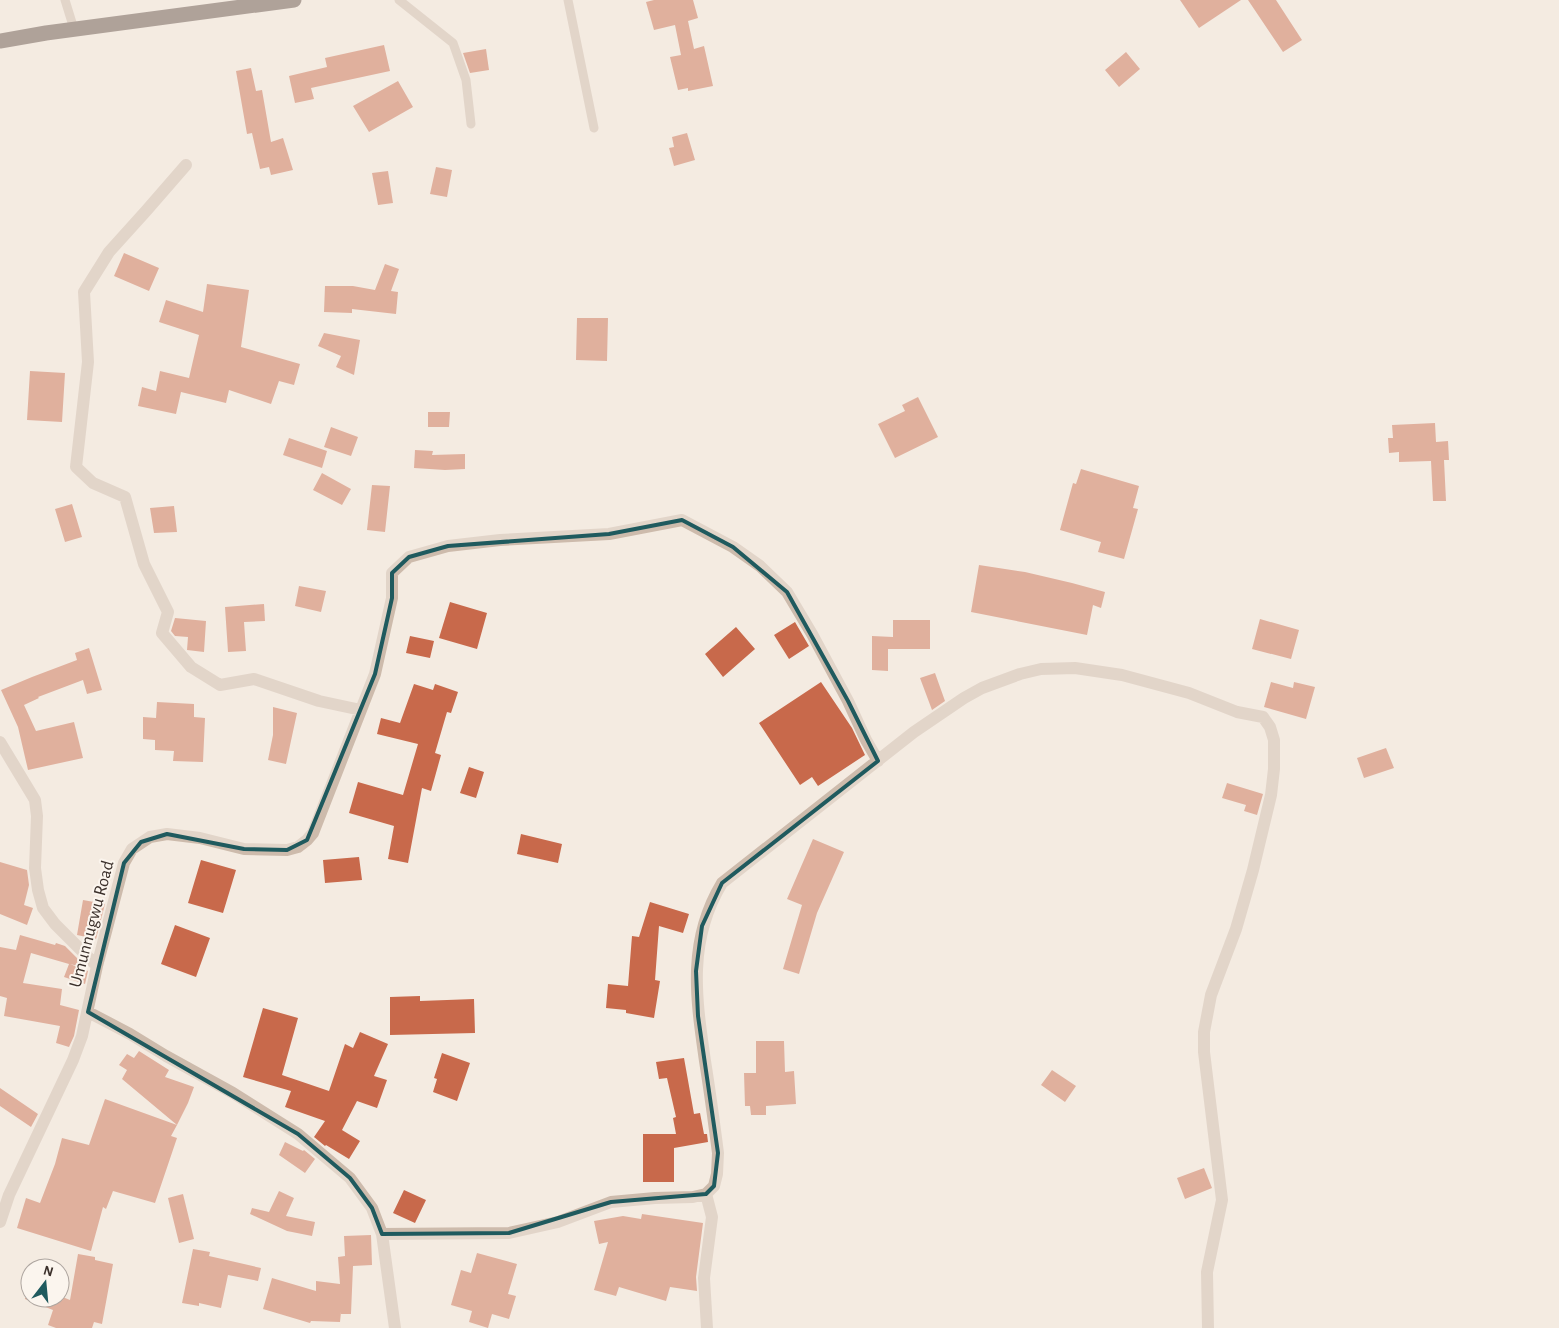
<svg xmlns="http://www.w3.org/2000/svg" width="1559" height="1328" font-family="'Alegreya Sans',sans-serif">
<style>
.building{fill:#c8694b}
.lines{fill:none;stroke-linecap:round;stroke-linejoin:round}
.lane{stroke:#cdbbac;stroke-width:9}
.street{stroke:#cdbbac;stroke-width:12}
.highway{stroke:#5c4a42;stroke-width:15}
.marked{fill:none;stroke:#1f5a5e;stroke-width:4;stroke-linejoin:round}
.labels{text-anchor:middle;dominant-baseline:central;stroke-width:4;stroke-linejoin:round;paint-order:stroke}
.street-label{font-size:18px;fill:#3b302b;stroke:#fbf5ee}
</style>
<rect width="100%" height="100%" fill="#f4ebe1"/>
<path class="building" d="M 654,0 L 693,0 L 698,18 L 688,21 L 694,49 L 704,46 L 713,86 L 688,91 L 688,88 L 678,90 L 670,57 L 681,55 L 675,25 L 654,30 L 646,2 Z
M 1180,0 L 1241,0 L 1199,28 Z
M 1248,0 L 1276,0 L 1302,40 L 1283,52 Z
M 384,45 L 390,71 L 311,88 L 314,99 L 295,103 L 289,76 L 327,67 L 325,58 Z
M 486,49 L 489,70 L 470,73 L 463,53 Z
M 1126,52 L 1140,69 L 1119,87 L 1105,70 Z
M 251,68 L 256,91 L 262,90 L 271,142 L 283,138 L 293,170 L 271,175 L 269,167 L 260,169 L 252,133 L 247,134 L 236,71 Z
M 398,81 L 413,107 L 369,132 L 353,106 Z
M 687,133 L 695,160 L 674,166 L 669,148 L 674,147 L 672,137 Z
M 436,167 L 452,170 L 447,197 L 430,194 Z
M 388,171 L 393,203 L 378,205 L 372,173 Z
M 124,253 L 159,268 L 149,291 L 114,276 Z
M 385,264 L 399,269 L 391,291 L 398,292 L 396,314 L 352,309 L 352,313 L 324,312 L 325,286 L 353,286 L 375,290 Z
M 207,284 L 249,290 L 241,347 L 300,364 L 294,385 L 279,381 L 271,404 L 229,390 L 226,403 L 181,392 L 176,414 L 138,406 L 142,387 L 156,391 L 160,371 L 189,378 L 199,335 L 159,322 L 166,300 L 203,312 Z
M 577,318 L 608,318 L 607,361 L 576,360 Z
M 324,333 L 360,340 L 354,375 L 336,367 L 341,356 L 318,346 Z
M 30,371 L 65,373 L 62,422 L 27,420 Z
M 918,397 L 938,437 L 895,458 L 878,424 L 905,411 L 902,405 Z
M 428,412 L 450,412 L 449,427 L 428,427 Z
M 1435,423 L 1436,442 L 1448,441 L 1449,460 L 1444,460 L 1446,501 L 1433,501 L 1431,461 L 1399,462 L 1399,452 L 1389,453 L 1388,438 L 1393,438 L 1392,425 Z
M 331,427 L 358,437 L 351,456 L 324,447 Z
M 289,438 L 327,451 L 322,468 L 283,455 Z
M 415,450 L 433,451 L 432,455 L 465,454 L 465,469 L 445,470 L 414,468 Z
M 1081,469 L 1139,486 L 1133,508 L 1138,509 L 1124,559 L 1098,552 L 1101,542 L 1060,530 L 1073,483 L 1076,484 Z
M 322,473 L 351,489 L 342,505 L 313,490 Z
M 372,485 L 390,486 L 385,532 L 367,530 Z
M 72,504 L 82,537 L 65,542 L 55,509 Z
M 174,506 L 177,532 L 154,533 L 150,508 Z
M 979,565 L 1025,572 L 1072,583 L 1105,592 L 1101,608 L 1093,605 L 1087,635 L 971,612 Z
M 299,586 L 326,591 L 321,612 L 295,606 Z
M 450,602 L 487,613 L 477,649 L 439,638 Z
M 264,604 L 265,621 L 244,622 L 246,651 L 228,652 L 225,607 Z
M 175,618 L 206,621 L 204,652 L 187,650 L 188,637 L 175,636 L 171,631 Z
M 1260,619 L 1299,630 L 1291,659 L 1252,649 Z
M 893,620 L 930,620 L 930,649 L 888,649 L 888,671 L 872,670 L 872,636 L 893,637 Z
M 795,622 L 809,646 L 789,659 L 774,635 Z
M 736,627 L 755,649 L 723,677 L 705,654 Z
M 410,636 L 434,641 L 430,658 L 406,653 Z
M 89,648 L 102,690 L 87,694 L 83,680 L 38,697 L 39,698 L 24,705 L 36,731 L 74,722 L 83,758 L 28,770 L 18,727 L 1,690 L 32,677 L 77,660 L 75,653 Z
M 935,673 L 945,701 L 932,710 L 920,678 Z
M 821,682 L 852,728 L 865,755 L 818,786 L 812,777 L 800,785 L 759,723 Z
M 1271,682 L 1293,688 L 1294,682 L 1315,687 L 1306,719 L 1264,707 Z
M 414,684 L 433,690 L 435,684 L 458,692 L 451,713 L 447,712 L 435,753 L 441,755 L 431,791 L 422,788 L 408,863 L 388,859 L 394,826 L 349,813 L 358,782 L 403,795 L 418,744 L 377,734 L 381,718 L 400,723 Z
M 157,702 L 194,704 L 194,717 L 205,718 L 203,762 L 173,761 L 174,751 L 155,750 L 155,740 L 143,739 L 143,717 L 156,718 Z
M 273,707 L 297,713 L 286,764 L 268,760 L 273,735 Z
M 1386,748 L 1394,768 L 1364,778 L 1357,758 Z
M 469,767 L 484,772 L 476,798 L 460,793 Z
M 1227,783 L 1263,794 L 1257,815 L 1244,811 L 1246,805 L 1222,798 Z
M 521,834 L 562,844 L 558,863 L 517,854 Z
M 813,839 L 844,852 L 817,913 L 799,974 L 783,969 L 802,905 L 787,899 Z
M 359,857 L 362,880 L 325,883 L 323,860 Z
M 201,860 L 236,870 L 223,913 L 188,903 Z
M 0,862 L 27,870 L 29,885 L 24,905 L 33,908 L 27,925 L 0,914 Z
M 83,900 L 105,904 L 96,939 L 77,935 Z
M 650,902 L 689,914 L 683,933 L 659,926 L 655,980 L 660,981 L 654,1018 L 626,1013 L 626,1010 L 606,1008 L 608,984 L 628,986 L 632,936 L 639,937 Z
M 175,925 L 210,938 L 196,977 L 161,964 Z
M 20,935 L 55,945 L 56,943 L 65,946 L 80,961 L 78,966 L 70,964 L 88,971 L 85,984 L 64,977 L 69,964 L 31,953 L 23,983 L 62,989 L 60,1005 L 79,1010 L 74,1036 L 69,1047 L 56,1043 L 60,1026 L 4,1016 L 7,998 L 0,996 L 0,947 L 16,950 Z
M 420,996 L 420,1001 L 474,999 L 475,1033 L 390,1035 L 390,997 Z
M 263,1008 L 298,1018 L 282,1075 L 329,1091 L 345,1044 L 353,1048 L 360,1032 L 388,1044 L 374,1076 L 387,1080 L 377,1108 L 357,1101 L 342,1130 L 360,1141 L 349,1159 L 326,1145 L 325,1146 L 314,1137 L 325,1121 L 285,1107 L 291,1091 L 243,1077 Z
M 756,1041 L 784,1041 L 785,1072 L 794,1071 L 796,1104 L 766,1106 L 766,1115 L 751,1115 L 750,1106 L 745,1106 L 744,1073 L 756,1073 Z
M 139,1051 L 169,1070 L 165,1077 L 194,1087 L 188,1103 L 177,1125 L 122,1079 L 127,1070 L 119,1065 L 127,1054 L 134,1058 Z
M 442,1053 L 470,1063 L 457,1101 L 433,1092 L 437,1079 L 434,1078 Z
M 684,1058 L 694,1114 L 700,1113 L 704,1134 L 707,1134 L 708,1142 L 674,1148 L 674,1182 L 643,1182 L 643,1134 L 676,1134 L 673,1118 L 676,1117 L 667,1078 L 659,1079 L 656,1062 Z
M 1052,1070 L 1076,1086 L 1065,1102 L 1041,1085 Z
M 0,1088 L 38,1114 L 31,1127 L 0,1106 Z
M 105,1099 L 177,1125 L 171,1136 L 177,1138 L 155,1203 L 113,1191 L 106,1209 L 103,1207 L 91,1251 L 17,1228 L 26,1198 L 40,1203 L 55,1164 L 62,1138 L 89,1145 Z
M 285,1142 L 303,1151 L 304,1150 L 315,1159 L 305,1173 L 279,1155 Z
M 1204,1168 L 1212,1188 L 1185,1199 L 1177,1178 Z
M 404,1190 L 426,1200 L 415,1223 L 393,1213 Z
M 279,1191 L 294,1198 L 286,1216 L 315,1222 L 312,1236 L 287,1231 L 250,1214 L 252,1208 L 269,1212 Z
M 183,1194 L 194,1239 L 179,1243 L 168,1198 Z
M 642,1214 L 703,1223 L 696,1277 L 697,1291 L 670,1287 L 666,1301 L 619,1287 L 616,1296 L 594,1290 L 608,1242 L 599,1244 L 594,1221 L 623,1216 L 641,1219 Z
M 371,1235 L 372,1265 L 353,1266 L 351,1314 L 341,1314 L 341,1312 L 340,1322 L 311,1321 L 310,1323 L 263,1309 L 272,1278 L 316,1291 L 316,1281 L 340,1284 L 338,1257 L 345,1256 L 344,1236 Z
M 193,1249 L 210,1252 L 209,1256 L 261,1268 L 258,1281 L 228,1275 L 221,1308 L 199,1303 L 199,1306 L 182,1303 Z
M 477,1253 L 517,1264 L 508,1294 L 516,1296 L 509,1319 L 492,1314 L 488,1328 L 469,1322 L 472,1311 L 451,1305 L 461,1270 L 471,1273 Z
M 78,1254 L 95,1257 L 95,1260 L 113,1264 L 102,1324 L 94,1322 L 92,1328 L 56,1328 L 48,1325 L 53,1310 L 25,1299 L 25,1298 L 65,1298 L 70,1300 Z"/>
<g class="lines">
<path class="lane" d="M 65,0 L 74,29
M 399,0 L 453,43 L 466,80 L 471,124
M 568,0 L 594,128"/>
<path class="street" d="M 186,165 L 146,211 L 109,252 L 84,292 L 88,362 L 76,467 L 93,483 L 125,497 L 144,564 L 168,612 L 162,633 L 191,667 L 220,685 L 254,679 L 319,701 L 361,710
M 0,742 L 35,800 L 37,816 L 35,868 L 38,890 L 43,908 L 55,924 L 97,966
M 88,1012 L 130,1034 L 166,1056 L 233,1093 L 298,1134 L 350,1178 L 372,1208 L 382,1234 L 395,1328
M 706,1194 L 712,1217 L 704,1278 L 707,1328
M 0,1222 L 9,1195 L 73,1060 L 82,1036 L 97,966 L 124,863 L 132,849 L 150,837 L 167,834 L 200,838 L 244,849 L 287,850 L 298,847 L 307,840 L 313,833 L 375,674 L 392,598 L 392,573 L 409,557 L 448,546 L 500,540 L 609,534 L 682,520 L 733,547 L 760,566 L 787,592 L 812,634 L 848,701 L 866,740 L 878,761
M 382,1234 L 509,1233 L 558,1222 L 611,1202 L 655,1198 L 693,1197 L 706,1194 L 714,1186 L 717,1174 L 718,1153 C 714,1122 710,1092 705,1061 C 696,998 687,941 722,883 L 914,732 L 964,698 L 982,688 L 1020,674 L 1041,669 L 1075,668 L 1122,675 L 1189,693 L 1237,712 L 1263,717 L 1270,727 L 1274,740 L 1274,769 L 1271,795 L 1253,870 L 1236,929 L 1211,995 L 1204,1032 L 1204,1052 L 1222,1200 L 1207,1272 L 1208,1328"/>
<path class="highway" d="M 0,41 L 46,33 L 294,0"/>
</g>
<path d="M0 0H1559V1328H0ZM 682,520 L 733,547 L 787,592 L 848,701 L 878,761 L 722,883 L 702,926 L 696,971 L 698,1016 L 718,1153 L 714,1186 L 706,1194 L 611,1202 L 509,1233 L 382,1234 L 372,1208 L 350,1178 L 298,1134 L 88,1012 L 124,863 L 141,842 L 167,834 L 244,849 L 287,850 L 307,840 L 375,674 L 392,598 L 392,573 L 409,557 L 448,546 L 609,534 Z" fill="#f4ebe1" fill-opacity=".55" fill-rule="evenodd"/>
<path class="marked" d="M 682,520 L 733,547 L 787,592 L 848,701 L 878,761 L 722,883 L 702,926 L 696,971 L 698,1016 L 718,1153 L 714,1186 L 706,1194 L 611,1202 L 509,1233 L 382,1234 L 372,1208 L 350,1178 L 298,1134 L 88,1012 L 124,863 L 141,842 L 167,834 L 244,849 L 287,850 L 307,840 L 375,674 L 392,598 L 392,573 L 409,557 L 448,546 L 609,534 Z"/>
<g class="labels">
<g class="street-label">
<text transform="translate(92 924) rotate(-75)">Umunnugwu Road</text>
</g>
</g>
<g transform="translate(45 1283) rotate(16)"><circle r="24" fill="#fbf5ee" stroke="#aea6a0"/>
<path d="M0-4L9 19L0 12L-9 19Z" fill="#1f5a5e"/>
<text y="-8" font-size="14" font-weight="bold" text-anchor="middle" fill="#3b302b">N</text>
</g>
</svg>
